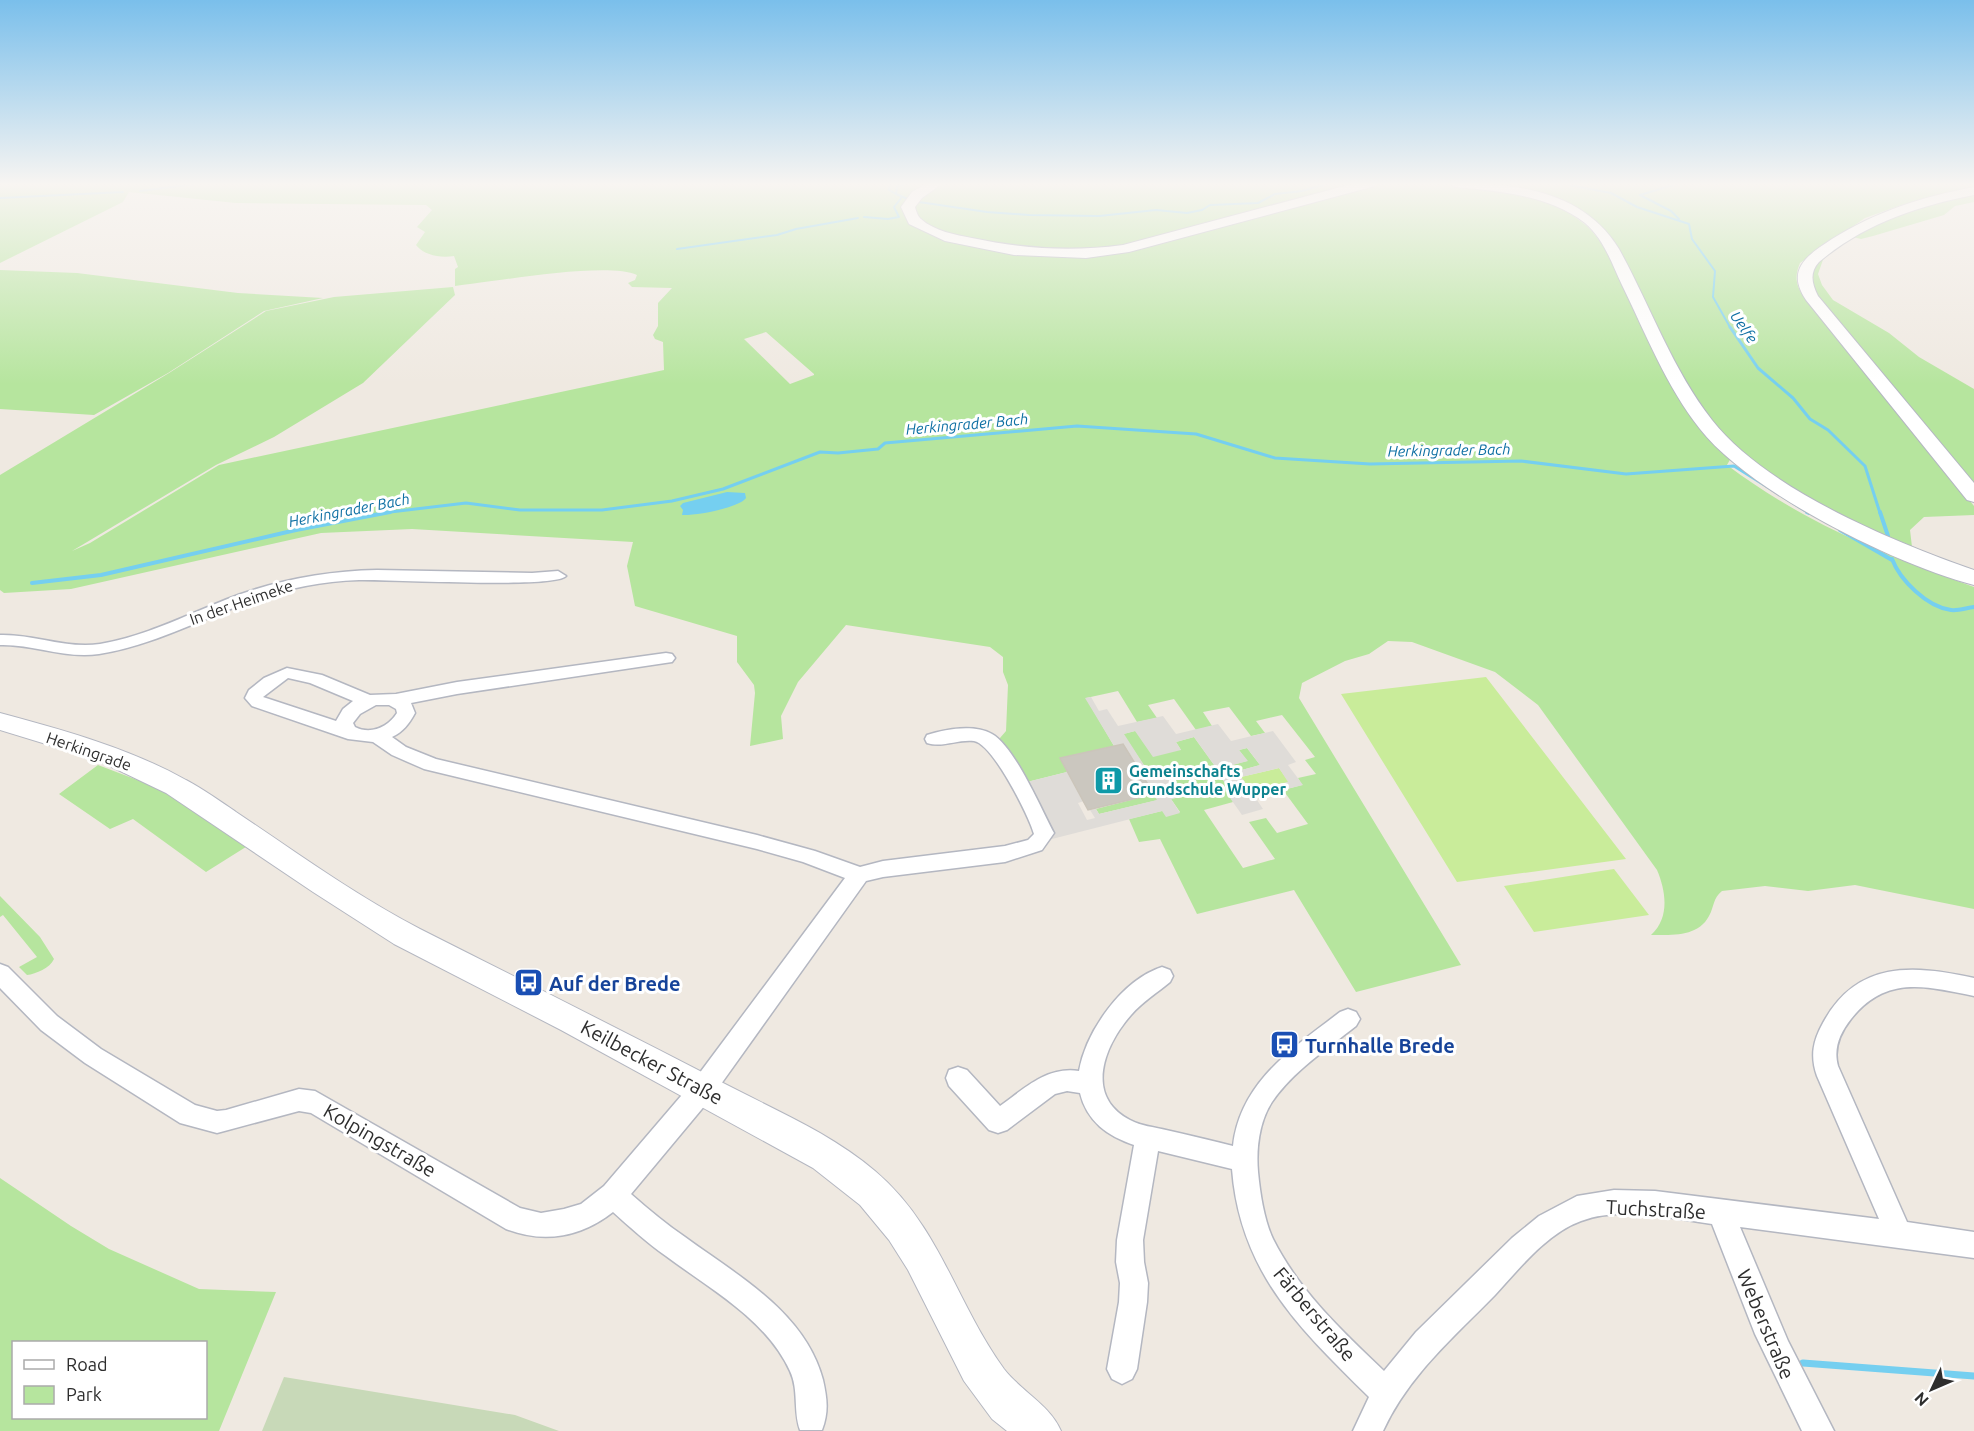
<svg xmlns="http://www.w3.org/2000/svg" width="1974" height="1431" font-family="Ubuntu,sans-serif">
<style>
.green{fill:#b6e59e;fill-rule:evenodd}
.cemetery{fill:#c8d9b8}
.pitch{fill:#c9ec9a}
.plaza{fill:#dfdcd8;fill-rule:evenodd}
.water{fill:#75cff0}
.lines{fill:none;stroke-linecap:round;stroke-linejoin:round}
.stream-far3{stroke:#75cff0;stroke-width:2}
.stream-far2{stroke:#75cff0;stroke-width:3}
.stream-far1{stroke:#75cff0;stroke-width:4}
.stream{stroke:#75cff0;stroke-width:7}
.building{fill:#cbc7bf;stroke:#cbc5ba;stroke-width:1.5}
.minor-casing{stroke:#b4b7c1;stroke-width:3}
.secondary-casing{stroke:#b4b7c1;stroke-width:2}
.minor{fill:#fff;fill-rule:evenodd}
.secondary{fill:#fff;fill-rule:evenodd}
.labels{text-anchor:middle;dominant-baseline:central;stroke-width:6;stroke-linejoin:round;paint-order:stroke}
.far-water-label{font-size:15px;font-style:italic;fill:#0d6fa3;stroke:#fff}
.street-label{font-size:16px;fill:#2e2e2e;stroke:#fff}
.culture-label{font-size:16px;font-weight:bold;fill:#0d838f;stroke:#fff;text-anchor:start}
.near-transit-label{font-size:20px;font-weight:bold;fill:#164399;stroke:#fff;text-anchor:start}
.near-street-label{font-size:20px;fill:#2e2e2e;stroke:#fff}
</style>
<rect width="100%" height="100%" fill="#efe9e1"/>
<path class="green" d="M 0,183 L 1440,183 C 1486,187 1545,192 1583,223 C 1605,240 1615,271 1630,295 C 1663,349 1698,402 1732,456 L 1727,465 C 1806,524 1882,554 1974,587 L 1974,909 L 1855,885 L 1808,891 L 1765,886 L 1722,891 C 1713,898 1714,907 1709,916 C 1698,937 1672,935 1651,935 C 1670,918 1666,891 1657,870 L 1538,705 L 1495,672 L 1412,642 L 1388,641 L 1369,654 L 1345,661 L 1302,683 L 1299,698 L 1461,965 L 1356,992 L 1294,890 L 1197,914 L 1160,839 L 1139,842 L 1129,819 L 1162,811 L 1180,812 L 1171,799 L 1180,797 L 1153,779 L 1123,734 L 1135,731 L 1181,750 L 1176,742 L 1194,737 L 1217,769 L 1247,761 L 1239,750 L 1247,748 L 1260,765 L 1220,776 L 1233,794 L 1229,795 L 1233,802 L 1204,810 L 1243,868 L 1275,859 L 1249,822 L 1266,818 L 1277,833 L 1308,824 L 1283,790 L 1302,785 L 1298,778 L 1316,774 L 1305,760 L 1315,757 L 1282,715 L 1256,721 L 1265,733 L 1251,736 L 1229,707 L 1203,712 L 1212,726 L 1196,730 L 1174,699 L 1148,705 L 1157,718 L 1137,722 L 1118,691 L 1086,698 L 1114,746 L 1061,758 L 1067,772 L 1027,782 L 997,749 L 1000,738 L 1006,731 L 1008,685 L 1003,672 L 1003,657 L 990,647 L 846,625 L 798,682 L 781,716 L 783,739 L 750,746 L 755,693 L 754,685 L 737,662 L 737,636 L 635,606 L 627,566 L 633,542 L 412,529 L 321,533 L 71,589 L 4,593 L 0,590 L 0,475 L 169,373 L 266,311 L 334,297 L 453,287 L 455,295 L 363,383 L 274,437 L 216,465 L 72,551 L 90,543 L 219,465 L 664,370 L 663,342 L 655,339 L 653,335 L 658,326 L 658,303 L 672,288 L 632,287 L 628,283 L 635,280 L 637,275 C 606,261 494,282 455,286 L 455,269 L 458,267 L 454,256 C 441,258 425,256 416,245 L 425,232 L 417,227 L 432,210 L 426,205 L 236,203 L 129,192 L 123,202 L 0,263 ZM 766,332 L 814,374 L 814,375 L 790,384 L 744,339 Z
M 1455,183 L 1974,183 L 1974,189 L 1904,204 L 1865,218 L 1800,263 C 1794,277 1796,286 1805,299 L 1974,506 L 1974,515 L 1924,517 L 1910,530 L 1912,547 L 1833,518 L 1721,442 L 1592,223 L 1539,198 Z
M 1974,194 L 1974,202 L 1955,206 L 1944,215 L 1873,236 L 1861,239 L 1853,237 L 1897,212 Z
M 1825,254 L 1818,274 L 1822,285 L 1833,300 L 1889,333 L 1919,357 L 1974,389 L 1974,486 L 1817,299 C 1809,276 1808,272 1825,254 Z
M 0,270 L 77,273 L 238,293 L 323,298 L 264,311 L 168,373 L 94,415 L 0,409 Z
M 98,765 L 161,789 L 249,845 L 206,872 L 133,819 L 110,829 L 59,794 Z
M 1154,794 L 1158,800 L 1099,814 L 1096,809 Z
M 0,896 L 40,937 L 54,959 C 50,968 36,974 27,975 L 19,967 L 37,957 L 3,915 L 0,917 Z
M 0,1178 L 71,1226 L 109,1249 L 199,1289 L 276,1292 L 219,1431 L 0,1431 ZM 14,1342 L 206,1342 L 206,1418 L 14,1418 Z"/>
<path class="cemetery" d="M 284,1377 L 515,1415 L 559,1431 L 262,1431 Z"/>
<path class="pitch" d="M 1486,677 L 1626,859 L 1457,882 L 1341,694 Z
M 1279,768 L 1289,782 L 1251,791 L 1241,777 Z
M 1614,869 L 1649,915 L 1534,932 L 1504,886 Z"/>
<path class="plaza" d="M 1091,697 L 1099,711 L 1107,709 L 1118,726 L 1163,716 L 1176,734 L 1218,724 L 1231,741 L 1273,731 L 1296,762 L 1288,765 L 1303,785 L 1255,797 L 1263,809 L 1242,815 L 1228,795 L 1233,794 L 1220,776 L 1260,765 L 1247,748 L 1239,750 L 1248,761 L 1217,769 L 1194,737 L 1176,742 L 1181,750 L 1153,757 L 1135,731 L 1124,734 L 1153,779 L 1167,776 L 1180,797 L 1171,799 L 1180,813 L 1166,817 L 1162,811 L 1048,840 L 1027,782 L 1067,772 L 1084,801 L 1078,803 L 1087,820 L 1095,818 L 1090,810 L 1096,809 L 1099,814 L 1157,800 L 1123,744 L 1114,746 L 1085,698 ZM 1279,768 L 1288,782 L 1251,791 L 1241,777 Z"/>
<path class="water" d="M 727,492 L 745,493 L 746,498 C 739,508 694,516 682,515 L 683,510 L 680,506 L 683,503 Z"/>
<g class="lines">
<path class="stream-far3" d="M 890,183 L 889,190 L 896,194
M 905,183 L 897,187 L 896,194 L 908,199
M 1559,183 L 1611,193 L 1637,207 L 1689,224 L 1692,239 L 1715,271 L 1713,297 L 1731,329
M 140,191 L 202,183
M 0,198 L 123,192
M 919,202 L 987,212 L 1029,215 L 1099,216 L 1156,210 L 1187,213 L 1202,210 L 1210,205 L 1258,203 L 1275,194 L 1302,191 L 1329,183
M 864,217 L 888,219 L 899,217 L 894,207 L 902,197
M 1679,219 L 1671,211 L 1640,195 L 1680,183
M 677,249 L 777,235 L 796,229 L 858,218"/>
<path class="stream-far2" d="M 1730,327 L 1758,368 L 1793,398 L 1810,419 L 1828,430 L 1865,466 L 1880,513
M 382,513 L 466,503 L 520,510 L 602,510 L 672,501 L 723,489 L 820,452 L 838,453 L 878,449 L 885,443 L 1077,426 L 1196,434 L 1275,458 L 1370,464 L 1521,461 L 1626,474 L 1734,466 L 1809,513"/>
<path class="stream-far1" d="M 1807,512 L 1809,513
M 1880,512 L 1888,536
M 1840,530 L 1892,560
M 1892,559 C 1900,580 1927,607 1951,610 C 1958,611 1966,608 1974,607
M 32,583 L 101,575 L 296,530 L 390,512"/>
<path class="stream" d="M 1803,1363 L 1974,1376"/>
</g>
<path class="building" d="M 1123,744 L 1154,794 L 1088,810 L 1060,758 Z"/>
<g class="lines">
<defs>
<path id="minor" d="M 377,570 L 532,573 L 558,571 L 566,576 C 555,589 388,579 359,580 C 321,581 284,589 249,602 C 199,620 151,646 99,654 C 65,659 33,644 0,645 L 0,635 C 34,634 66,649 100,644 C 148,636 192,612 238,595 C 283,579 329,571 377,570 Z
M 666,653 L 672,654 L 675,658 L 672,662 L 457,694 L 411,703 L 415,713 C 409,724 403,732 392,737 L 406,747 L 436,759 L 757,835 L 815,851 L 860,867 L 883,861 L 1005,846 L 1028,840 L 1034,834 C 1029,816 993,744 974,741 C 958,739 943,748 927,743 L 925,739 L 927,735 C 946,729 974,724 992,734 C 1015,747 1041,809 1054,833 L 1042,850 L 1005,862 L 883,877 L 866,881 L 711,1098 L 631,1194 C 648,1209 666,1224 685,1237 C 738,1276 805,1312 823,1380 C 827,1398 829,1412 822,1430 L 800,1430 C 793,1411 799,1390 790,1371 C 766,1319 710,1289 666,1256 C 647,1243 630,1227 613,1212 C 581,1237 544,1244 506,1229 L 311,1113 L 299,1111 L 217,1133 L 180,1123 L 85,1063 L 41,1030 L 0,988 L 0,964 L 8,967 L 57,1016 L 101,1049 L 195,1105 L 217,1111 L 226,1110 L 299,1089 L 315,1091 L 520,1208 L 541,1213 L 564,1209 L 581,1204 L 604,1186 L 693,1082 L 845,878 L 803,862 L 757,849 L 424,769 L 392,755 L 373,742 L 348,739 L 252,706 L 245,698 L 249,690 L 264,678 L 287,668 L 322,675 L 370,695 L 396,694 L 457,682 ZM 288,678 L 310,683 L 353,701 L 343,709 L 336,721 L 263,697 ZM 376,705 L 389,705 L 396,709 L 397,713 C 388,727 371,735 355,727 L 353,723 L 360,714 Z
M 1162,967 L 1170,970 L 1173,976 L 1170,982 C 1157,993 1142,1002 1131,1015 C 1104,1046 1084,1096 1130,1120 C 1141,1126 1154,1127 1166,1130 C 1188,1135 1210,1140 1233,1146 C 1240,1082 1293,1048 1340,1012 L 1348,1009 L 1356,1012 L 1360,1019 L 1356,1026 C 1327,1049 1293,1071 1272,1102 C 1259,1122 1256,1149 1258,1172 C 1260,1193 1264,1220 1273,1239 C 1299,1291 1343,1332 1384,1371 L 1416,1332 L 1512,1238 L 1539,1216 L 1577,1196 L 1614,1190 L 1655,1191 L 1879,1219 L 1817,1076 C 1810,1056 1813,1041 1823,1023 C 1857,960 1913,965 1974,978 L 1974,996 C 1925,986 1886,975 1851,1019 C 1840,1033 1833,1048 1838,1066 L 1907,1222 L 1974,1232 L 1974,1258 L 1740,1227 L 1788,1341 L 1834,1431 L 1802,1431 L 1755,1334 L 1712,1224 C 1671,1218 1621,1206 1581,1221 C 1547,1233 1519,1269 1495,1295 C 1453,1338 1409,1375 1383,1431 L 1353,1431 L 1369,1397 C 1299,1328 1240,1272 1232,1169 L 1158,1151 L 1143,1240 L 1144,1262 L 1148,1283 L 1147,1302 L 1137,1369 L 1132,1379 L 1122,1384 L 1112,1379 L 1107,1369 L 1119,1302 L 1120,1283 L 1116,1262 L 1117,1240 L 1134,1145 C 1108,1136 1087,1122 1080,1093 L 1067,1091 L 1055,1094 L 1007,1130 L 998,1133 L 989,1130 L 949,1086 L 946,1078 L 949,1070 L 958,1067 L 967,1070 L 1000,1106 C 1024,1089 1047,1066 1079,1071 C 1086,1031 1122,980 1162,967 Z"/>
<path id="secondary" d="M 928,183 L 943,183 L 922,198 L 915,207 C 916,211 918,217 921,219 C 934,231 956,235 972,238 C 1024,249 1071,252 1123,245 L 1356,183 L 1377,183 L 1375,186 L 1129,252 L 1086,258 L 1014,255 L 945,241 L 909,224 L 901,207 L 912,192 Z
M 1449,183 C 1513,183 1582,189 1619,249 C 1650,305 1672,369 1712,420 C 1766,489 1893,542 1974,570 L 1974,585 C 1896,565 1749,492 1700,429 C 1666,386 1646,334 1622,285 C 1612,264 1604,239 1585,223 C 1549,195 1499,191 1455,187 Z
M 1974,187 L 1974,195 C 1917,206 1864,224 1819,262 C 1809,273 1812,284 1818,296 L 1974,483 L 1974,502 L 1967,500 L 1806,300 C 1785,269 1808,255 1832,239 C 1877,211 1922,197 1974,187 Z
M 0,713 C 63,730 129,748 186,780 C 203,789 220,801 236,812 C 296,852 356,896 420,929 C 523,981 625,1032 727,1085 C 777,1111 832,1134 875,1171 C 940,1226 956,1303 1004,1369 C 1022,1392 1050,1405 1061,1431 L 1007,1431 L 992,1419 L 964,1381 L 908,1270 L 889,1240 L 860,1205 L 813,1168 L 561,1030 L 394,944 L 313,892 L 166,793 L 95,759 L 0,730 Z"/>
</defs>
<use href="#minor" class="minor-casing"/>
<use href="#secondary" class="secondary-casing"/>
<use href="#minor" class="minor"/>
<use href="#secondary" class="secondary"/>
</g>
<linearGradient id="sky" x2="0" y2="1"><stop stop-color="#7abfeb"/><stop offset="0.48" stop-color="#f8f5f2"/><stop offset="1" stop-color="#f8f5f2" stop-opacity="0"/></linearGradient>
<rect width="1974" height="384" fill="url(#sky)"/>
<defs>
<symbol id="building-square" viewBox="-11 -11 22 22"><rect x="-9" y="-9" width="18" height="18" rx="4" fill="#0f9aa8" stroke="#fff"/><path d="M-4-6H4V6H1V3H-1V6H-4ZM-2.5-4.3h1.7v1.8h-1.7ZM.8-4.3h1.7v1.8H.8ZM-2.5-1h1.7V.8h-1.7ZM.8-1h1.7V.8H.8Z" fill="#fff"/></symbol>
<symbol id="bus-square" viewBox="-11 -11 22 22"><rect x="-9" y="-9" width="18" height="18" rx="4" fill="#1a4fb4" stroke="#fff"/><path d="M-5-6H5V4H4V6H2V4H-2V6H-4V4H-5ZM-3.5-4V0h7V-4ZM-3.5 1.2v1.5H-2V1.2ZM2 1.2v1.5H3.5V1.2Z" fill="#fff"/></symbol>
</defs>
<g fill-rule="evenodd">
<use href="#building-square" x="1092" y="764" width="33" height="33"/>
<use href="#bus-square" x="512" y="966" width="33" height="33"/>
<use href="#bus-square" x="1268" y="1028" width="33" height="33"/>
</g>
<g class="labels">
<g class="far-water-label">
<text transform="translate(1744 327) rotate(55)">Uelfe</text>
<text transform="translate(967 424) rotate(-5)">Herkingrader Bach</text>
<text transform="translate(1449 450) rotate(-1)">Herkingrader Bach</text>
<text transform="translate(349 510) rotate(-11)">Herkingrader Bach</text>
</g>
<g class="street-label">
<text transform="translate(241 602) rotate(-19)">In der Heimeke</text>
<text transform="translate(89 751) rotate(19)">Herkingrade</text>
</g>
<g class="culture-label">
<text x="1129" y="771">Gemeinschafts<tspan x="1129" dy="18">Grundschule Wupper</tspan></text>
</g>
<g class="near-transit-label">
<text x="549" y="983">Auf der Brede</text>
<text x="1305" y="1045">Turnhalle Brede</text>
</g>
<g class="near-street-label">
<text transform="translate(652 1062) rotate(28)">Keilbecker Straße</text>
<text transform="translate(380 1140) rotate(30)">Kolpingstraße</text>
<text transform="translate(1656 1209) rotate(3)">Tuchstraße</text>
<text transform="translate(1315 1314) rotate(50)">Färberstraße</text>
<text transform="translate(1766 1324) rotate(67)">Weberstraße</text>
</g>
</g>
<rect x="12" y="1341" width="195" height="78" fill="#ffffff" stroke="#ababab" stroke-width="1.5"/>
<rect x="24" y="1360" width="30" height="9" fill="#ffffff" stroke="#ababab" stroke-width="1.5"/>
<text x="66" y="1371" font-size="18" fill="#2e2e2e">Road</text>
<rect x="24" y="1386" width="30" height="18" fill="#b6e59e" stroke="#ababab" stroke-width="1.5"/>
<text x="66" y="1401" font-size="18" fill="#2e2e2e">Park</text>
<g transform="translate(1932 1389) rotate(226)" stroke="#ffffff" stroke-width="4.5" paint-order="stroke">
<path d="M0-4.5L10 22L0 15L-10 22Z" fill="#2e2e2e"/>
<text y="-9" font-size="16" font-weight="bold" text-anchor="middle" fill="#2e2e2e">N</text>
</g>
</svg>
